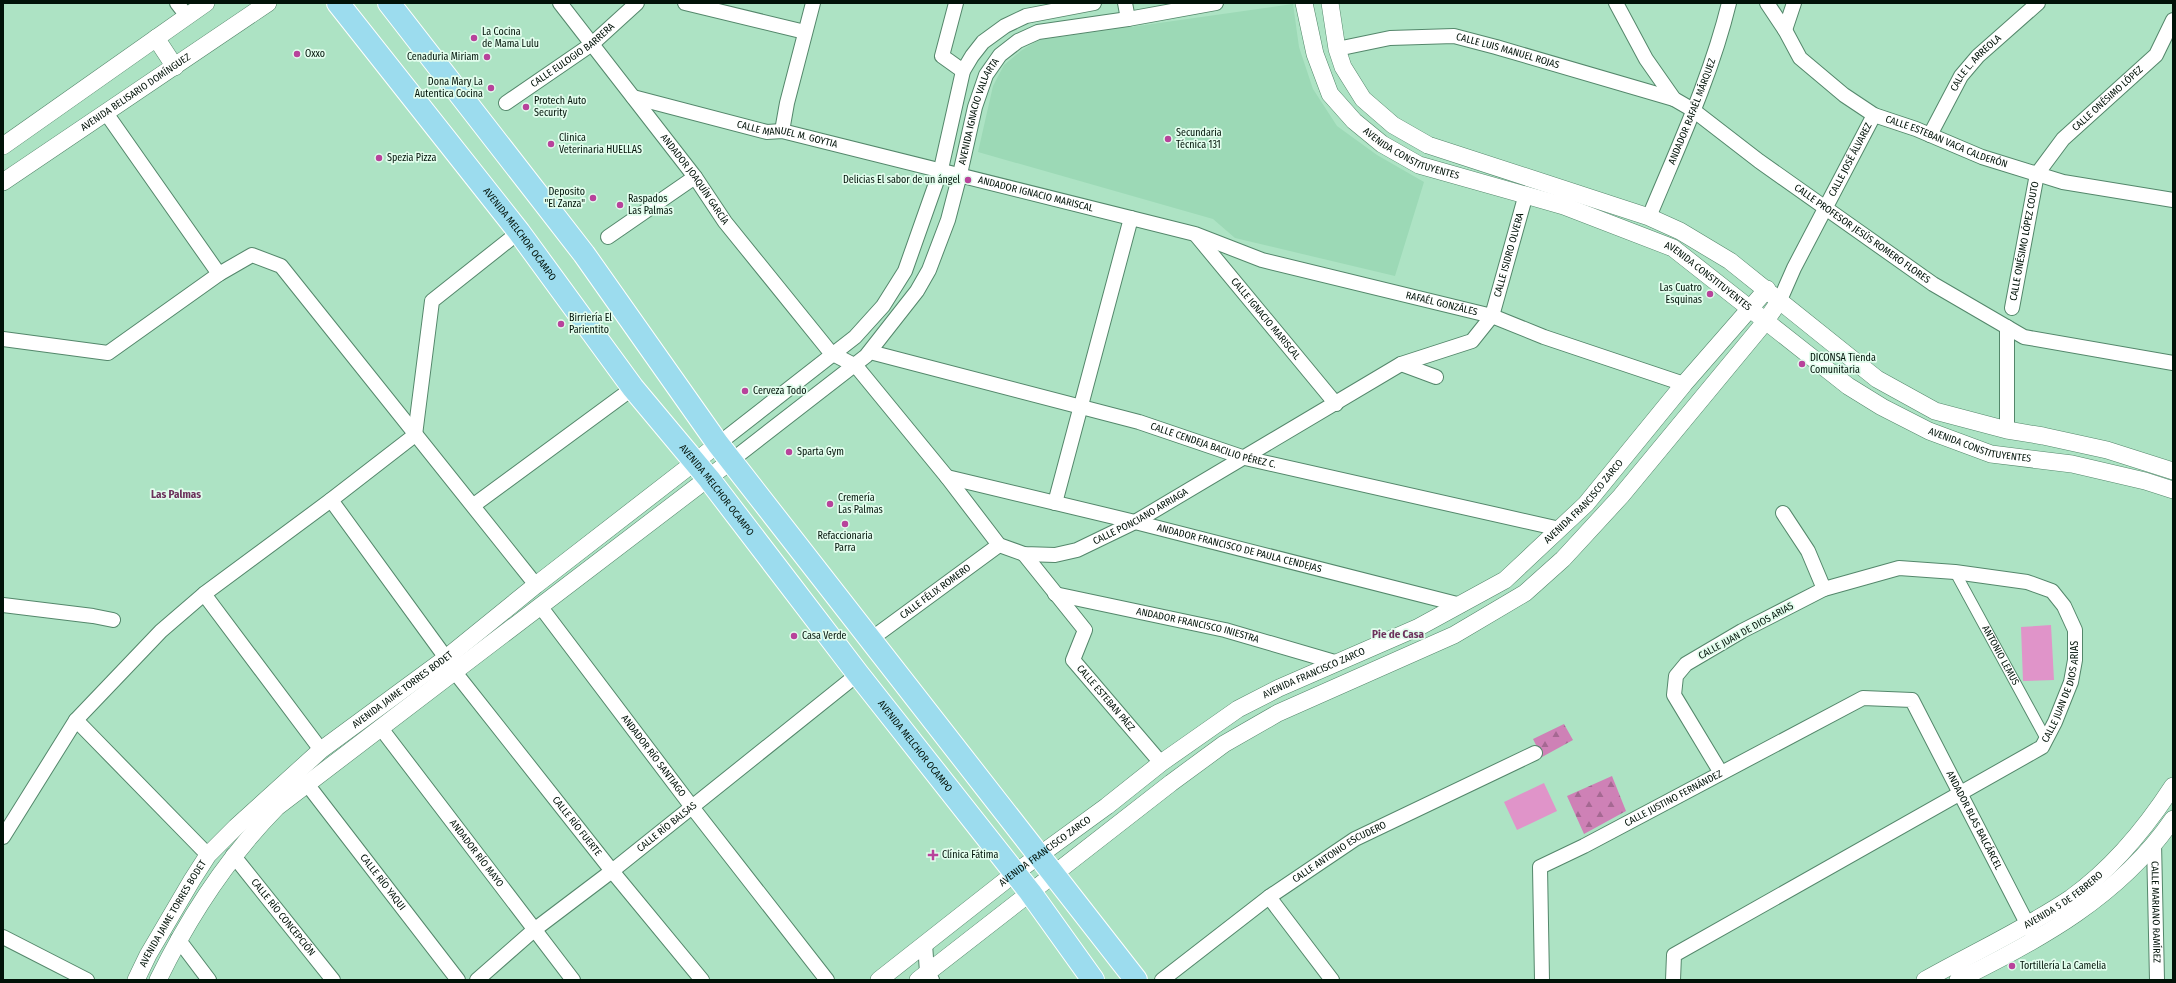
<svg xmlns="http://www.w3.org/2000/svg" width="2176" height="983" font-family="'Fira Sans Condensed',sans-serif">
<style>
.built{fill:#9cd9b6}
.green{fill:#e094c9}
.forest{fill:url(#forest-firs)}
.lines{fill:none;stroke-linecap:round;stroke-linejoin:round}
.pedestrian-casing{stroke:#54876b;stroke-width:12}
.minor-casing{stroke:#54876b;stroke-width:16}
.tertiary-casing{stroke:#54876b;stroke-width:18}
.primary-casing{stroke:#fff;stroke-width:24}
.pedestrian{stroke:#fff;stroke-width:10}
.minor{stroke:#fff;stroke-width:14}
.tertiary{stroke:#fff;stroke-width:17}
.primary{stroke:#9cdcee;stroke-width:22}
.poi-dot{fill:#b8439b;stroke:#e2fded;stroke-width:1.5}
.labels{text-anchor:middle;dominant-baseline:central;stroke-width:3.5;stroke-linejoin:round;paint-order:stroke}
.poi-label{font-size:10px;fill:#011208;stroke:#e2fded;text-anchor:start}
.street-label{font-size:10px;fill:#011208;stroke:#e2fded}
.neighbourhood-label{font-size:11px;font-weight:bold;fill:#6c325c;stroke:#e2fded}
</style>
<defs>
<pattern id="forest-firs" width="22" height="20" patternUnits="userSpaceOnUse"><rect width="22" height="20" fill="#ce81b6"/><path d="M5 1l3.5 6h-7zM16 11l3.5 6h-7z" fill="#a56892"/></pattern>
</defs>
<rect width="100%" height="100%" fill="#ade3c4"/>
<path class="built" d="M 1293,4 L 1299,47 L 1313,89 L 1337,126 L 1377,155 L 1424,182 L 1395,276 L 1235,238 L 1213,219 L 978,152 L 993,86 L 1004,65 L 1022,50 L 1039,40 Z"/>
<path class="green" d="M 2051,625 L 2054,680 L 2023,681 L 2021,627 Z
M 1544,783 L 1557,811 L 1517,830 L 1504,802 Z"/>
<path class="forest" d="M 1564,724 L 1573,740 L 1542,757 L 1533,739 Z
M 1612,776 L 1626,811 L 1584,834 L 1567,796 Z"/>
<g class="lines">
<defs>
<g id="pedestrian">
<path id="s1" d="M 1955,572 L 2046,739"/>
</g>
<g id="minor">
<path d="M 177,3 L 187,16"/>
<path id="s2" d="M 560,3 L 695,177 L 725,222 L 831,353 L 856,366 L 947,477 L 999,545 L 1024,554 L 1055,555 L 1077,550 L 1135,522 L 1401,364 L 1472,341 L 1492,316 L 1526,194"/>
<path d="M 685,3 L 805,32"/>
<path d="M 956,3 L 942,56 L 963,71"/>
<path d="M 1125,3 L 1128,19"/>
<path id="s3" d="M 1616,3 L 1646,59 L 1674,99 L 1693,110 L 1759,161 L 1933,284 L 2024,337 L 2173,363"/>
<path id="s4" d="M 1767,3 L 1785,30 L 1800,58 L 1844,95 L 1874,115 L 1916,129 L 1982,157 L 2063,182 L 2173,200"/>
<path d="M 1785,30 L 1794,3"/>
<path id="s5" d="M 1337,49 L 1390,38 L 1454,36 L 1496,47 L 1674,99"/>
<path id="s6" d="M 633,97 L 767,132 L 782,131 L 1195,234 L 1262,260 L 1492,316 L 1544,337 L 1684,384"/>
<path id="s7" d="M 506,103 L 592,44 L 637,3"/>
<path d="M 106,113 L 219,274"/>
<path d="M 782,131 L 787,103 L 813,3"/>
<path id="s8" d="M 1930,135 L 1961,76 L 1978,56 L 2038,3"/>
<path id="s9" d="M 1649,217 C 1678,147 1711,77 1729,3"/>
<path id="s10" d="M 1196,235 L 1336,404"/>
<path d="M 608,237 L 695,177"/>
<path id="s11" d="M 1780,300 L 1794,268 L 1874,115"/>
<path id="s12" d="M 2012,308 L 2037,174 L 2063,139 L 2156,55 L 2173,20"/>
<path d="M 3,339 L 108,353 L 219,274 L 252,255 L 281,266 L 536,585"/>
<path id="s13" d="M 870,352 L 1139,422 L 1245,458 L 1560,529"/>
<path d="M 1401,364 L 1436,377"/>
<path d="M 2007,430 L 2007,327"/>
<path d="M 718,444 L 855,337 L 883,306 L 905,271 L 941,169 L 963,71 L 972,56 L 983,42 L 1005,26 L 1026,16 L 1094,3"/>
<path id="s14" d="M 732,460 L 866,356 L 917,291 L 929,270 L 948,220 L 960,174 L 975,107 L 986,75 L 1000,55 L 1018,41 L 1038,32 L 1128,19 L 1216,3"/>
<path id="s15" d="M 947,477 L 1135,522 L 1461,605"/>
<path d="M 331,500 L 446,658"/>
<path d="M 1055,503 L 1131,218"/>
<path d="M 474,505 L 633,388"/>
<path d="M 1783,513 L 1808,551 L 1824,589"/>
<path id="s16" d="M 1024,554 L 1085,630 L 1073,660 L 1161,763"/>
<path d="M 204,594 L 321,750"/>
<path id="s17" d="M 1055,594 L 1225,630 L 1338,663"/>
<path d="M 3,605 L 93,616 L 113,620"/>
<path id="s18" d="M 540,606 L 692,807 L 827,980"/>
<path id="s19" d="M 871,639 L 999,545"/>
<path id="s20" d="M 454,671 L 612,871 L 702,980"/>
<path d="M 76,720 L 208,855"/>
<path id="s21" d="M 380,727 L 573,980"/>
<path id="s22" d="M 307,784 L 458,980"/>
<path d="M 3,837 L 76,720 L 161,631 L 204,594 L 331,500 L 415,435 L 432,301 L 519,232"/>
<path id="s23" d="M 2154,843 L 2157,980"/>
<path id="s24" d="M 233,855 L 333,980"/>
<path d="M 1269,897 L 1332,980"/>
<path d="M 3,937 L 87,980"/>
<path d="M 178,939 L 209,980"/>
<path d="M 925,944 L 927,972 L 932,980"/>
<path id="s25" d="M 477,980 L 534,930 L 612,871 L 858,674"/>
<path id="s26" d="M 1162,980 L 1269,897 L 1355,839 L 1535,753"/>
<path id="s27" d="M 1542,980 L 1540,867 L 1584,846 L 1863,698 L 1912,700 L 2032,933"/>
<path id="s28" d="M 1673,980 L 1674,955 L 2042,747 L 2055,722 L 2071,682 L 2075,660 L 2075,630 L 2064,606 L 2052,591 L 2027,582 L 1955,572 L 1899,568 L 1824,589 L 1742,631 L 1686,664 L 1676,676 L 1674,695 L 1721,773"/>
</g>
<g id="tertiary">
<path id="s29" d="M 1304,3 L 1315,54 L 1330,94 L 1354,121 L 1382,144 L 1419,165 L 1564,206 L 1673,248 L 1848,386 L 1882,407 L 1929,431 L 1991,454 L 2072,464 L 2145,481 L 2173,490"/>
<path d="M 1330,3 L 1337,49 L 1343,67 L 1363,99 L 1393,125 L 1428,145 L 1649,217 L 1680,231 L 1730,261 L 1877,379 L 1935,411 L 2007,430 L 2043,436 L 2107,450 L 2173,471"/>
<path d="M 156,38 L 175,67"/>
<path d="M 3,146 L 206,3"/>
<path id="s30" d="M 3,182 L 268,3"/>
<path id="s31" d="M 136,980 L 148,955 L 192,880 L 208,855 L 236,827 L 321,750 L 446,658 L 536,585 L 718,444"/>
<path d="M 158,980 C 189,916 227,858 277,807 L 732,460"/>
<path id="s32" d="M 879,980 L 1015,873 L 1107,806 L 1161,763 L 1238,709 L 1279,688 L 1419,627 L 1505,580 L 1586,504 L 1684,384 L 1767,289"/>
<path d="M 918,980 L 1171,783 L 1224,744 L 1278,713 L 1454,635 L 1525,593 L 1563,559 L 1621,496 L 1765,322 L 1780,300"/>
<path id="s33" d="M 1925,980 C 1973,953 2025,929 2071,898 C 2113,868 2145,829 2173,786"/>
<path d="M 1958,980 C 2040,940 2120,896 2173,819"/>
</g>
<g id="primary">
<path id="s34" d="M 338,3 L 519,232 L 633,388 L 709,479 L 858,674 L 1030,892 L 1093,980"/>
<path d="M 389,3 L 584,254 L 718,444 L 1136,980"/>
</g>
</defs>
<use href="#pedestrian" class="pedestrian-casing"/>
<use href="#minor" class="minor-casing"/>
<use href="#tertiary" class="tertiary-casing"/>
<use href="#primary" class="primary-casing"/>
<use href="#pedestrian" class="pedestrian"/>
<use href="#minor" class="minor"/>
<use href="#tertiary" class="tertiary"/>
<use href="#primary" class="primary"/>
</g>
<g class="poi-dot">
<circle cx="474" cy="38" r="4"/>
<circle cx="297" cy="54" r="4"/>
<circle cx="487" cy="57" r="4"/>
<circle cx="491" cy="88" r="4"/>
<circle cx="526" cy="107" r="4"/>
<circle cx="1168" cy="139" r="4"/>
<circle cx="551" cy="144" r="4"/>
<circle cx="379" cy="158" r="4"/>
<circle cx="968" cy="180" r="4"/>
<circle cx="593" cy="198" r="4"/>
<circle cx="620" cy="205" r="4"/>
<circle cx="1710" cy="294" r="4"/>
<circle cx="561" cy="324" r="4"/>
<circle cx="1802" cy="364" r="4"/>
<circle cx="745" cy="391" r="4"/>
<circle cx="789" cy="452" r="4"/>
<circle cx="830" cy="504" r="4"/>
<circle cx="845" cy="524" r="4"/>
<circle cx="794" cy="636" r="4"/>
<path d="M931 849h4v4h4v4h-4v4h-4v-4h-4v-4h4z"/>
<circle cx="2012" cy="966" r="4"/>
</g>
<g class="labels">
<g class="poi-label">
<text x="482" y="32">La Cocina<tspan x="482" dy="12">de Mama Lulu</tspan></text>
<text x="305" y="54">Oxxo</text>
<text x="479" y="57" text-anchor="end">Cenaduria Miriam</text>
<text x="483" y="82" text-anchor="end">Dona Mary La<tspan x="483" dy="12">Autentica Cocina</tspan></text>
<text x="534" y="101">Protech Auto<tspan x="534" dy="12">Security</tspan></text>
<text x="1176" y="133">Secundaria<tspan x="1176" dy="12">Técnica 131</tspan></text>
<text x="559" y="138">Clinica<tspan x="559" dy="12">Veterinaria HUELLAS</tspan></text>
<text x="387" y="158">Spezia Pizza</text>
<text x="960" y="180" text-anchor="end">Delicias El sabor de un ángel</text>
<text x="585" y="192" text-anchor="end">Deposito<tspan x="585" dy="12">"El Zanza"</tspan></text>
<text x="628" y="199">Raspados<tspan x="628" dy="12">Las Palmas</tspan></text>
<text x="1702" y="288" text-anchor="end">Las Cuatro<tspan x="1702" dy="12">Esquinas</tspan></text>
<text x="569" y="318">Birriería El<tspan x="569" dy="12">Parientito</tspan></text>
<text x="1810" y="358">DICONSA Tienda<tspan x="1810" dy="12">Comunitaria</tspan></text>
<text x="753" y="391">Cerveza Todo</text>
<text x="797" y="452">Sparta Gym</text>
<text x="838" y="498">Cremería<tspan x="838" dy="12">Las Palmas</tspan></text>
<text x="845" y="536" text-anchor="middle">Refaccionaria<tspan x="845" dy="12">Parra</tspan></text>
<text x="802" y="636">Casa Verde</text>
<text x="942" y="855">Clínica Fátima</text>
<text x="2020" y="966">Tortillería La Camelia</text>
</g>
<g class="street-label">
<text stroke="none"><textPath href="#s5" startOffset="174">CALLE LUIS MANUEL ROJAS</textPath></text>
<text stroke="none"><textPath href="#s7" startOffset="82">CALLE EULOGIO BARRERA</textPath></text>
<text stroke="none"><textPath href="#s8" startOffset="86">CALLE L. ARREOLA</textPath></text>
<text stroke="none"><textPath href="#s30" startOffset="160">AVENIDA BELISARIO DOMÍNGUEZ</textPath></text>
<text stroke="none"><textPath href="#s12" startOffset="240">CALLE ONÉSIMO LÓPEZ</textPath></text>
<text stroke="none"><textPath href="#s9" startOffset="114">ANDADOR RAFAÉL MÁRQUEZ</textPath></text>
<text stroke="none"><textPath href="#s14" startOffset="443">AVENIDA IGNACIO VALLARTA</textPath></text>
<text stroke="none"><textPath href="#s6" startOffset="159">CALLE MANUEL M. GOYTIA</textPath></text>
<text stroke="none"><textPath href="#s4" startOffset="235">CALLE ESTEBAN VACA CALDERÓN</textPath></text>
<text stroke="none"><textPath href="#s29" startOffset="198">AVENIDA CONSTITUYENTES</textPath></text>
<text stroke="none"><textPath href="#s11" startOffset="157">CALLE JOSÉ ÁLVAREZ</textPath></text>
<text stroke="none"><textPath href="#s2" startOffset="222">ANDADOR JOAQUÍN GARCÍA</textPath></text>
<text stroke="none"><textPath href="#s6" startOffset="415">ANDADOR IGNACIO MARISCAL</textPath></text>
<text stroke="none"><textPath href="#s34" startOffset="294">AVENIDA MELCHOR OCAMPO</textPath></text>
<text stroke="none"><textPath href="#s3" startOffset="344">CALLE PROFESOR JESÚS ROMERO FLORES</textPath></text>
<text stroke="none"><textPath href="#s12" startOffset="68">CALLE ONÉSIMO LÓPEZ COUTO</textPath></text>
<text stroke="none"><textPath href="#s2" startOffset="1324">CALLE ISIDRO OLVERA</textPath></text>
<text stroke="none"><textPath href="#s29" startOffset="522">AVENIDA CONSTITUYENTES</textPath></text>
<text stroke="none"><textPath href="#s6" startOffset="836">RAFAÉL GONZÁLES</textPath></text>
<text stroke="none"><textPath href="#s10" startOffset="109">CALLE IGNACIO MARISCAL</textPath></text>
<text stroke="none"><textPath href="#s29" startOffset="846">AVENIDA CONSTITUYENTES</textPath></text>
<text stroke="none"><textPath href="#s13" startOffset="356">CALLE CENDEJA BACILIO PÉREZ C.</textPath></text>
<text stroke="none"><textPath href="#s34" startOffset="617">AVENIDA MELCHOR OCAMPO</textPath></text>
<text stroke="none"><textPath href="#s32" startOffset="858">AVENIDA FRANCISCO ZARCO</textPath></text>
<text stroke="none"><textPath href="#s2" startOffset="852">CALLE PONCIANO ARRIAGA</textPath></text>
<text stroke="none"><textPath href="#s15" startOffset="301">ANDADOR FRANCISCO DE PAULA CENDEJAS</textPath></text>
<text stroke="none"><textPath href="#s19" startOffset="80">CALLE FÉLIX ROMERO</textPath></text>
<text stroke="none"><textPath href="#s17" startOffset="146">ANDADOR FRANCISCO INIESTRA</textPath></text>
<text transform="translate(1746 631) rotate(-29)">CALLE JUAN DE DIOS ARIAS</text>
<text stroke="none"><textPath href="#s1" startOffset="95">ANTONIO LEMUS</textPath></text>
<text stroke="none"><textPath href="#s32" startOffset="534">AVENIDA FRANCISCO ZARCO</textPath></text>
<text stroke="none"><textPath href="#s31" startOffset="400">AVENIDA JAIME TORRES BODET</textPath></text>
<text stroke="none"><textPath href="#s28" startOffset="507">CALLE JUAN DE DIOS ARIAS</textPath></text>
<text stroke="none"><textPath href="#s16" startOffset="180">CALLE ESTEBAN PÁEZ</textPath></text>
<text stroke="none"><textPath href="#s34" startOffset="941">AVENIDA MELCHOR OCAMPO</textPath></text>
<text stroke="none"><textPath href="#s18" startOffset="188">ANDADOR RÍO SANTIAGO</textPath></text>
<text stroke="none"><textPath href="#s27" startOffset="263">CALLE JUSTINO FERNÁNDEZ</textPath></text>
<text stroke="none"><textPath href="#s27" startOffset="662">ANDADOR BLAS BALCÁRCEL</textPath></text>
<text stroke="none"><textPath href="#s20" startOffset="198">CALLE RÍO FUERTE</textPath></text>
<text stroke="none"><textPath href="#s25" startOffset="244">CALLE RÍO BALSAS</textPath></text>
<text stroke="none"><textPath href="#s32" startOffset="210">AVENIDA FRANCISCO ZARCO</textPath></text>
<text stroke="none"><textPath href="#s26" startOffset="219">CALLE ANTONIO ESCUDERO</textPath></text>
<text stroke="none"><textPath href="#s21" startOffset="159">ANDADOR RÍO MAYO</textPath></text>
<text stroke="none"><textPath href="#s22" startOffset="124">CALLE RÍO YAQUI</textPath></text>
<text stroke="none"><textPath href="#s33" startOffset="160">AVENIDA 5 DE FEBRERO</textPath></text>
<text stroke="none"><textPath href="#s23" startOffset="69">CALLE MARIANO RAMÍREZ</textPath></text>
<text stroke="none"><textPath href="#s31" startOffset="76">AVENIDA JAIME TORRES BODET</textPath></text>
<text stroke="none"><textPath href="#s24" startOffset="80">CALLE RÍO CONCEPCIÓN</textPath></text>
</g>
<g class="neighbourhood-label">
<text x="176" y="494">Las Palmas</text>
<text x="1398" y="634">Pie de Casa</text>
</g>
</g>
<rect width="2176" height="983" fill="none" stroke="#011208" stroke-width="8"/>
</svg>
